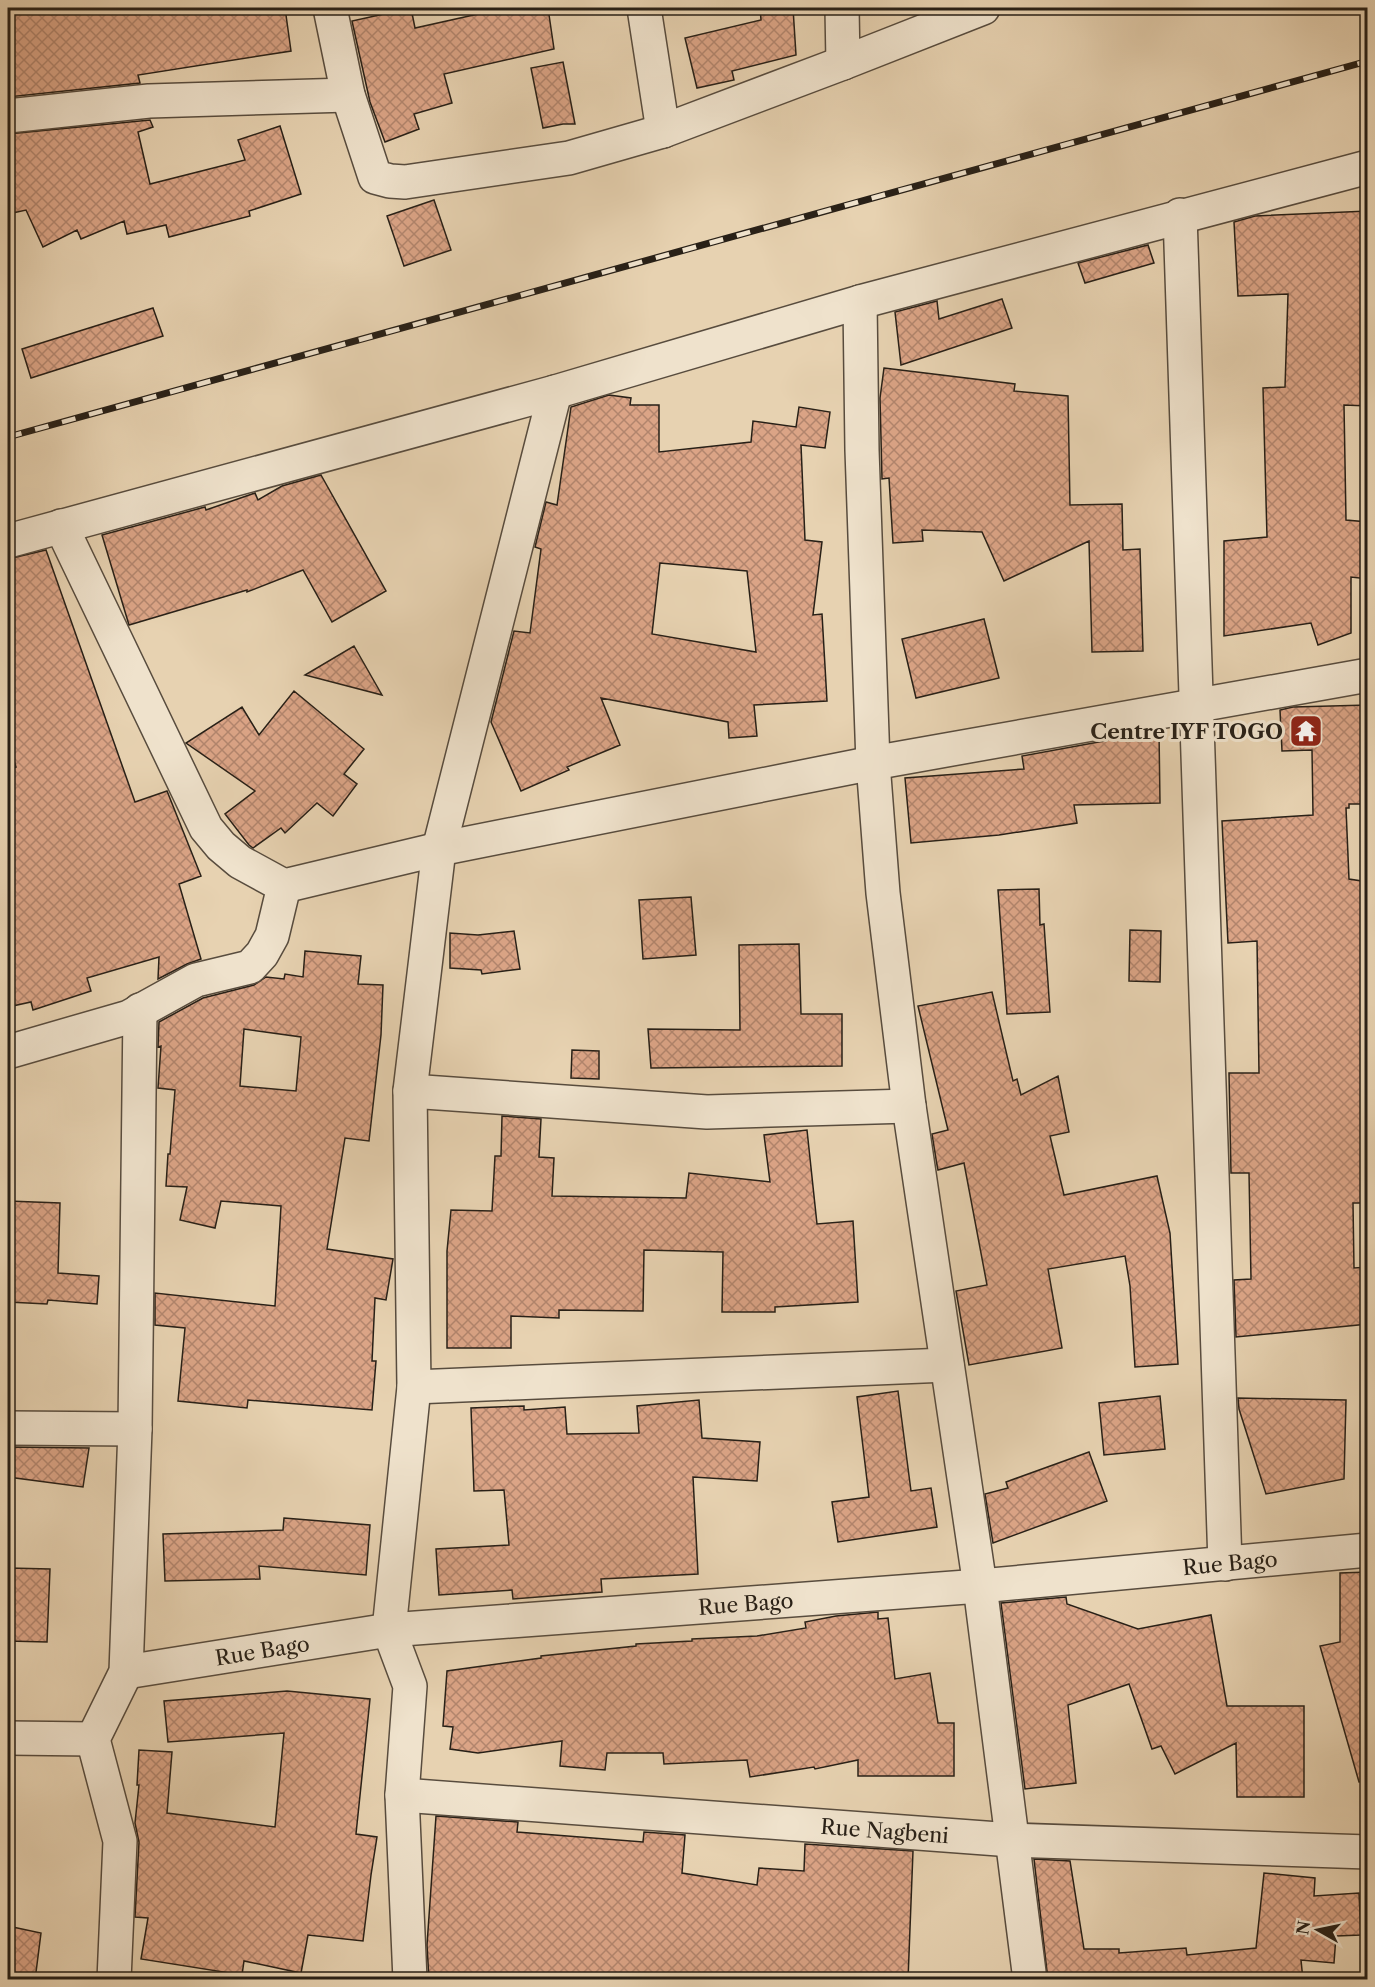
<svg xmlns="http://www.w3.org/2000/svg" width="1375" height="1987" font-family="'Libre Caslon Text',serif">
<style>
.building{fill:url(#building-cross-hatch);stroke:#282017;stroke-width:1.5;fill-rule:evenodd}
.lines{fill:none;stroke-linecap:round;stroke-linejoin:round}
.street-casing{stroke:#584c3e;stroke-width:36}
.street{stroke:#efe2cc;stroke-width:33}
.rail-casing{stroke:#282017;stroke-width:7}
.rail{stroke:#efe2cc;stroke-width:4.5;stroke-dasharray:14;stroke-linecap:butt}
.labels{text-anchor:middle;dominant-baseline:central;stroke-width:6;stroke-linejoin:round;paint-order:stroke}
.poi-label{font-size:21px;font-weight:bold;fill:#282017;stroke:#efe2cc;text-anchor:end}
.street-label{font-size:21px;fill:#282017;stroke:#efe2cc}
</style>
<defs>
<pattern id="building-cross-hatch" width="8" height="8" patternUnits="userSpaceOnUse" patternTransform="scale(1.5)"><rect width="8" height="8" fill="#dba486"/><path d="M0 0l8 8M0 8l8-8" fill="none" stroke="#b2856d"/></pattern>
</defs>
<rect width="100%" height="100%" fill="#e7d2b1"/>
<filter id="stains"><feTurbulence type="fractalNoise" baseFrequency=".00333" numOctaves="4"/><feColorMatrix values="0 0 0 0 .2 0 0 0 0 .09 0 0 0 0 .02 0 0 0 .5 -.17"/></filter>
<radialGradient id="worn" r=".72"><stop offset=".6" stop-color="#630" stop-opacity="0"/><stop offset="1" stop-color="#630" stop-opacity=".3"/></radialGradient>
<path class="building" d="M 8,8 L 285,8 L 291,51 L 138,75 L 140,83 L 8,97 Z
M 411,8 L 415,28 L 505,8 L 548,8 L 554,49 L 444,74 L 452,103 L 414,114 L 419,129 L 385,142 L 370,102 L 352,21 Z
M 760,8 L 793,8 L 796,55 L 732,71 L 734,80 L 697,88 L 685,38 L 761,20 Z
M 563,62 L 575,124 L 563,124 L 543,128 L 531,68 Z
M 150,120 L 153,127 L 138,132 L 150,184 L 245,160 L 238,140 L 280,126 L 301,194 L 249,211 L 250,216 L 169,237 L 166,225 L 127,234 L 124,221 L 81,239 L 77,230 L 43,247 L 26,210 L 8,214 L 8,134 Z
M 434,200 L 451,250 L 404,266 L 387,216 Z
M 1368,211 L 1368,406 L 1344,405 L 1346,520 L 1368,522 L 1368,579 L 1351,577 L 1351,633 L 1318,645 L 1311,623 L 1224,636 L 1224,541 L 1267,537 L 1263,388 L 1285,387 L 1288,294 L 1238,296 L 1234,222 L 1255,216 Z
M 1148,245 L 1154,263 L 1085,283 L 1078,263 Z
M 1002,299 L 1012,328 L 901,365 L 895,312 L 937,301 L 939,319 Z
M 153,308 L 163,336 L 31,378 L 22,349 Z
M 884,368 L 1015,384 L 1014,391 L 1068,396 L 1070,505 L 1122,504 L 1123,550 L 1140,549 L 1143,651 L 1092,652 L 1089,541 L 1004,581 L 982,532 L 922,530 L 923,541 L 893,543 L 889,478 L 882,479 L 880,398 Z
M 609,395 L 631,398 L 630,405 L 659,405 L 659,452 L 751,442 L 753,421 L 796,427 L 799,407 L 830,412 L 825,448 L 801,445 L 805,540 L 822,542 L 813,615 L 822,614 L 827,701 L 754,705 L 757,736 L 729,738 L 728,722 L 601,698 L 620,745 L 567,767 L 569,770 L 521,791 L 491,722 L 514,631 L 530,633 L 541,549 L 535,547 L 546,502 L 557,505 L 571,407 ZM 660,563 L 747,571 L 756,652 L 652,634 Z
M 321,475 L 386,591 L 332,622 L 303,570 L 247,592 L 247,590 L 129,625 L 102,535 L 205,507 L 206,510 L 255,493 L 258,500 L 282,486 Z
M 46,550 L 135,802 L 167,791 L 201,876 L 179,884 L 201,959 L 187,964 L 158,979 L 159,957 L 87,978 L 91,991 L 33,1010 L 31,1002 L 8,1007 L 8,771 L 16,767 L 8,742 L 8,559 Z
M 984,619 L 999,678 L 916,698 L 902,639 Z
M 354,646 L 382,695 L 305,675 Z
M 294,691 L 364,749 L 344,774 L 357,784 L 333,816 L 317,803 L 285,833 L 281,828 L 253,848 L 249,845 L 225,814 L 255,791 L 186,743 L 242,707 L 259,735 Z
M 1368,705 L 1368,804 L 1349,804 L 1349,808 L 1346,808 L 1349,879 L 1368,882 L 1368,1203 L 1353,1203 L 1354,1268 L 1368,1267 L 1368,1324 L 1236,1337 L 1234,1280 L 1251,1279 L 1249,1173 L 1231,1173 L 1229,1073 L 1259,1073 L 1257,941 L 1228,943 L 1222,821 L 1313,815 L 1312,750 L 1282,751 L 1280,710 L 1293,707 Z
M 1159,731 L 1160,803 L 1074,805 L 1077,823 L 999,835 L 911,843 L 905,778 L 1024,769 L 1022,756 Z
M 1039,889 L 1040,925 L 1044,924 L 1050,1012 L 1007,1014 L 998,890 Z
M 691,897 L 696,955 L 643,959 L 639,900 Z
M 1130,930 L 1161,931 L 1160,982 L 1129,981 Z
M 514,931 L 520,969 L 482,974 L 481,970 L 450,968 L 450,933 L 478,935 Z
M 799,944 L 801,1014 L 842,1014 L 842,1066 L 651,1068 L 648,1029 L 740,1030 L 739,945 Z
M 305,951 L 361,956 L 358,984 L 383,985 L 381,1035 L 369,1141 L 345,1138 L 327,1249 L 393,1259 L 386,1300 L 375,1298 L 372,1361 L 376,1361 L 372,1410 L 248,1400 L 247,1408 L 178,1401 L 185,1328 L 155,1325 L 155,1293 L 275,1306 L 281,1206 L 221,1201 L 215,1228 L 180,1220 L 187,1187 L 166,1186 L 168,1154 L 170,1154 L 175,1090 L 158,1088 L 161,1046 L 158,1047 L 159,1022 L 203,998 L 254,985 L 266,977 L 284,979 L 285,974 L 303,977 ZM 244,1029 L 301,1037 L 296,1091 L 240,1086 Z
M 992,992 L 1013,1081 L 1017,1079 L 1021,1095 L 1058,1076 L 1069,1132 L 1050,1136 L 1064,1195 L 1157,1176 L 1170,1233 L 1178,1364 L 1135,1367 L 1130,1286 L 1125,1256 L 1048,1269 L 1062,1348 L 969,1365 L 956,1291 L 987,1285 L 964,1163 L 938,1170 L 937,1165 L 932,1134 L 948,1130 L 918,1006 Z
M 572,1050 L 599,1051 L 599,1079 L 571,1078 Z
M 502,1116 L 541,1119 L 539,1157 L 554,1158 L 552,1196 L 686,1198 L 689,1173 L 770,1182 L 764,1135 L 807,1130 L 817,1224 L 853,1221 L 858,1302 L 775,1307 L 775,1312 L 722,1312 L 723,1252 L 644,1250 L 643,1311 L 559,1310 L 559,1318 L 511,1316 L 511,1348 L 447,1348 L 447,1251 L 451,1210 L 492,1211 L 495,1156 L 501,1156 Z
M 8,1201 L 60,1203 L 58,1273 L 99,1276 L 97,1304 L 48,1300 L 47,1304 L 8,1302 Z
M 898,1391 L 911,1491 L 931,1488 L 937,1527 L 838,1542 L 832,1502 L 869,1497 L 857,1397 Z
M 1160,1396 L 1165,1449 L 1104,1455 L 1099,1403 Z
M 1238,1398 L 1346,1400 L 1344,1479 L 1266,1494 L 1239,1409 Z
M 699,1400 L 702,1438 L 760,1442 L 757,1481 L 693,1477 L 698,1574 L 601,1579 L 602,1592 L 513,1599 L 512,1590 L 439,1595 L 436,1549 L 509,1545 L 504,1490 L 474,1491 L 471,1408 L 524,1406 L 524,1410 L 565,1407 L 567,1434 L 639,1433 L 637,1406 Z
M 8,1447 L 89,1448 L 83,1487 L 8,1477 Z
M 1089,1452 L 1107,1501 L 993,1543 L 985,1494 L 1008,1488 L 1006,1482 Z
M 284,1518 L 370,1525 L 366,1575 L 259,1566 L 260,1579 L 165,1581 L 163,1534 L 283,1530 Z
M 8,1568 L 50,1569 L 47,1642 L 8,1641 Z
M 1368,1572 L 1368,1781 L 1359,1782 L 1320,1646 L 1340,1642 L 1340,1573 Z
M 1066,1597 L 1067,1604 L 1138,1629 L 1211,1615 L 1227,1706 L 1304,1706 L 1304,1797 L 1237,1797 L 1236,1743 L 1175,1774 L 1161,1746 L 1152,1749 L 1129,1684 L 1068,1705 L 1076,1783 L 1025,1789 L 1001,1603 Z
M 878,1612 L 878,1619 L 888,1618 L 895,1679 L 930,1673 L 938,1723 L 954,1723 L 954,1776 L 858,1776 L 858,1760 L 815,1769 L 814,1767 L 750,1777 L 747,1760 L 664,1764 L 663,1753 L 607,1753 L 605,1770 L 560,1766 L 562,1741 L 478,1753 L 450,1749 L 453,1727 L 443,1726 L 447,1671 L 541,1658 L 541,1656 L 636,1646 L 636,1644 L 692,1641 L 692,1639 L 757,1636 L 806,1628 L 805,1622 L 836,1616 Z
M 287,1691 L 370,1699 L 356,1834 L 377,1837 L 371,1875 L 363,1941 L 308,1935 L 301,1973 L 244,1961 L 242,1975 L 141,1959 L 148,1918 L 135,1917 L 139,1842 L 135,1823 L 139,1785 L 137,1785 L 139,1750 L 172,1752 L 167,1813 L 275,1827 L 284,1733 L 168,1742 L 164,1701 Z
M 436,1816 L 518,1822 L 517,1832 L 643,1842 L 644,1832 L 685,1835 L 682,1873 L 757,1885 L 759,1868 L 804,1871 L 805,1844 L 913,1851 L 908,1980 L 429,1980 L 427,1945 Z
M 1034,1859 L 1070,1861 L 1084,1949 L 1119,1949 L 1119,1953 L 1186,1948 L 1187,1955 L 1256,1948 L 1264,1873 L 1315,1878 L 1314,1896 L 1359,1893 L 1361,1935 L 1336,1936 L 1334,1963 L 1301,1960 L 1303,1980 L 1048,1980 Z
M 8,1926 L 41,1933 L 35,1980 L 8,1980 Z"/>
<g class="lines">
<defs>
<g id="street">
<path d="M 330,8 L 348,95 L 375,177 L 390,181 L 405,182 L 569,158 L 663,131 L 843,63 L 983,8"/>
<path d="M 644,8 L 663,131"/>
<path d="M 842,8 L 843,63"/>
<path d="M 8,116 L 149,101 L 348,95"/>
<path d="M 1180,215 L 1225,1564"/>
<path d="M 860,302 L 862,450 L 873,763 L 883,893 L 909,1106 L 980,1586 L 1030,1980"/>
<path d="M 61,526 L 206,828 L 221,846 L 240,862 L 284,886 L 439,849 L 873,763 L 1368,675"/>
<path d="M 8,541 L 555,392 L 860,302 L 1368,167"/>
<path d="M 8,1052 L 129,1017 L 196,980 L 250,967 L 262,954 L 272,936 L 284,886"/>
<path d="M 410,1091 L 707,1112 L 909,1106"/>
<path d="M 414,1387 L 947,1365"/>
<path d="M 8,1428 L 135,1429"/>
<path id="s1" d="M 126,1672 L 389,1630 L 980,1586 L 1368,1550"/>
<path d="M 8,1738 L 93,1739"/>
<path id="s2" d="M 402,1795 L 1012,1840 L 1368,1852"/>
<path d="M 114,1980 L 120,1841 L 93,1739 L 126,1672 L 135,1429 L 140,1010"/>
<path d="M 410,1980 L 402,1795 L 410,1686 L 389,1630 L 414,1387 L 410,1091 L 439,849 L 555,392"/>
</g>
</defs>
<use href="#street" class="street-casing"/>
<use href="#street" class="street"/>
<defs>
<path id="rail" d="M 8,437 L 1368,61"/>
</defs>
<use href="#rail" class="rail-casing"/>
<use href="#rail" class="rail"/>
</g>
<defs>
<symbol id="temple-square" viewBox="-11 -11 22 22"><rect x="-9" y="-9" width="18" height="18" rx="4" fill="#8f2418" stroke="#efe2cc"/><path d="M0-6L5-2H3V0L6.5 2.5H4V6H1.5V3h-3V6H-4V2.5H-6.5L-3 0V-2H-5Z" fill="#fff"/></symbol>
</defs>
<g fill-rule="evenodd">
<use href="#temple-square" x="1287" y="712" width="38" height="38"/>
</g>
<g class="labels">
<g class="poi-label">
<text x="1283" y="731">Centre IYF TOGO</text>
</g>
<g class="street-label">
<text stroke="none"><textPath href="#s1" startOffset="1110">Rue Bago</textPath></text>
<text stroke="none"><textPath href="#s1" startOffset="624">Rue Bago</textPath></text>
<text stroke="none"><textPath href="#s1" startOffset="138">Rue Bago</textPath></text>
<text stroke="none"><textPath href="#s2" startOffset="484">Rue Nagbeni</textPath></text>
</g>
</g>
<rect width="1375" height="1987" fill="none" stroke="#e7d2b1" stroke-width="30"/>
<rect x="9" y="9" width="1357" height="1969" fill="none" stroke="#282017" stroke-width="3"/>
<rect x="15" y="15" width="1345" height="1957" fill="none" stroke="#282017" stroke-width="1.5"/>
<g transform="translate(1318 1930) rotate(279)" stroke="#efe2cc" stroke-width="4.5" paint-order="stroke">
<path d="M0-4.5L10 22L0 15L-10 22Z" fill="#282017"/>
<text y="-9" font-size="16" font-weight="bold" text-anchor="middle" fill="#282017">N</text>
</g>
<rect width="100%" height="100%" filter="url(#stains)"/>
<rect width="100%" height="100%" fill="url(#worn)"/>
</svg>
